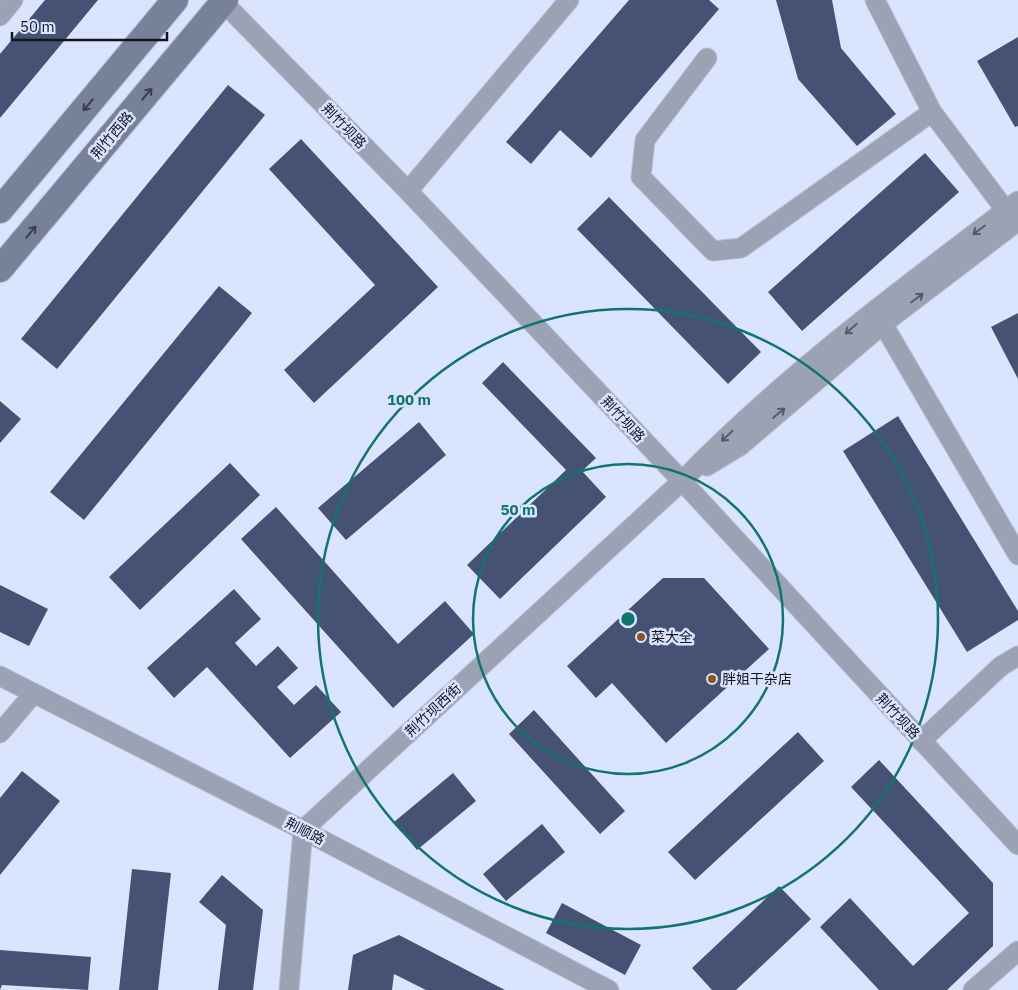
<svg xmlns="http://www.w3.org/2000/svg" width="1018" height="990" font-family="'IBM Plex Sans','Noto Sans SC',sans-serif">
<style>
.building{fill:#465274}
.lines{fill:none;stroke-linecap:round;stroke-linejoin:round}
.street-casing{stroke:#b6bfd6;stroke-width:21}
.secondary-casing{stroke:#b6bfd6;stroke-width:28}
.street{stroke:#9ba2b3;stroke-width:19}
.secondary{stroke:#78819a;stroke-width:26}
.oneway{stroke:#3a4050}
.oneway2{stroke:#565b69}
.ring{fill:none;stroke:#0f766e;stroke-width:2.5}
.poi-dot{fill:#905217;stroke:#dae4fe;stroke-width:2}
.labels{text-anchor:middle;dominant-baseline:central;stroke-width:5;stroke-linejoin:round;paint-order:stroke}
.street-label{font-size:14px;fill:#11141f;stroke:#dae4fe}
.poi-label{font-size:14px;fill:#11141f;stroke:#dae4fe;text-anchor:start}
.centre{fill:#0f766e;stroke:#dae4fe;stroke-width:2.5}
.ring-label{font-size:15px;text-anchor:middle;font-weight:bold;fill:#0f766e;stroke:#dae4fe;stroke-width:5;stroke-linejoin:round;paint-order:stroke}
</style>
<rect width="100%" height="100%" fill="#dae4fe"/>
<path class="building" d="M 45,0 L 98,0 L 0,118 L 0,54 Z
M 629,0 L 709,0 L 719,9 L 591,158 L 560,130 L 531,164 L 506,142 Z
M 776,0 L 832,0 L 841,48 L 896,114 L 857,146 L 798,79 Z
M 1018,37 L 1018,126 L 1015,127 L 977,61 Z
M 228,85 L 265,115 L 57,369 L 21,339 Z
M 301,139 L 438,287 L 314,403 L 284,370 L 375,285 L 269,169 Z
M 925,153 L 959,192 L 802,331 L 768,292 Z
M 609,197 L 761,352 L 728,384 L 577,229 Z
M 219,286 L 252,313 L 84,520 L 50,492 Z
M 1018,313 L 1018,379 L 991,327 Z
M 503,362 L 596,458 L 582,471 L 606,497 L 500,599 L 467,565 L 566,470 L 482,383 Z
M 0,401 L 21,419 L 0,443 Z
M 898,416 L 1018,611 L 1018,620 L 967,652 L 843,451 Z
M 419,422 L 446,455 L 346,540 L 318,508 Z
M 230,463 L 260,495 L 140,610 L 109,577 Z
M 276,507 L 398,644 L 445,601 L 474,634 L 393,708 L 241,539 Z
M 663,578 L 704,578 L 769,649 L 666,743 L 612,683 L 596,698 L 567,666 Z
M 0,585 L 48,609 L 29,646 L 0,632 Z
M 234,589 L 261,619 L 235,643 L 256,666 L 278,646 L 298,668 L 277,687 L 294,705 L 316,685 L 341,712 L 290,758 L 207,667 L 174,698 L 147,668 Z
M 534,710 L 625,811 L 600,834 L 509,734 Z
M 798,732 L 824,761 L 695,880 L 668,852 Z
M 879,760 L 993,883 L 993,946 L 947,990 L 879,990 L 820,927 L 850,898 L 913,966 L 969,913 L 851,787 Z
M 22,771 L 60,801 L 0,875 L 0,798 Z
M 453,773 L 476,801 L 417,850 L 394,822 Z
M 542,824 L 565,852 L 506,901 L 483,874 Z
M 132,869 L 171,873 L 158,990 L 119,990 Z
M 222,875 L 263,910 L 253,990 L 218,990 L 226,925 L 199,902 Z
M 779,886 L 811,919 L 736,990 L 712,990 L 692,968 Z
M 562,903 L 641,945 L 625,975 L 546,933 Z
M 399,935 L 505,990 L 426,990 L 394,974 L 392,990 L 348,990 L 353,955 Z
M 0,950 L 91,957 L 88,990 L 2,985 L 0,990 Z"/>
<g class="lines">
<defs>
<path id="street" d="M 221,0 L 408,191 L 682,481 L 1018,845
M 875,0 L 932,112 L 1013,220
M 0,16 L 13,0
M 707,58 L 645,140 L 641,177 L 713,251 L 741,248 L 932,112
M 408,191 L 569,0
M 883,324 L 1018,555
M 707,466 L 740,446 L 883,324 L 1018,221
M 0,676 L 303,830 L 609,990
M 0,733 L 34,693
M 921,741 L 1001,666 L 1018,656
M 289,990 L 303,830 L 682,481 C 784,376 901,289 1018,201
M 973,990 L 1018,951"/>
<path id="secondary" d="M 0,210 L 175,0
M 0,269 L 225,0"/>
</defs>
<use href="#street" class="street-casing"/>
<use href="#secondary" class="secondary-casing"/>
<use href="#street" class="street"/>
<use href="#secondary" class="secondary"/>
</g>
<defs><path id="oneway-shaft" d="M-6 0H5M1.5-3L5.5 0L1.5 3" fill="none" stroke-width="1.6" stroke-linecap="round" stroke-linejoin="round" transform="scale(1.25)"/></defs>
<g class="oneway">
<use href="#oneway-shaft" transform="translate(147 94) rotate(-50)"/>
<use href="#oneway-shaft" transform="translate(88 105) rotate(130)"/>
<use href="#oneway-shaft" transform="translate(31 232) rotate(-50)"/>
</g>
<g class="oneway2">
<use href="#oneway-shaft" transform="translate(979 230) rotate(143)"/>
<use href="#oneway-shaft" transform="translate(917 298) rotate(-37)"/>
<use href="#oneway-shaft" transform="translate(851 329) rotate(139)"/>
<use href="#oneway-shaft" transform="translate(779 413) rotate(-40)"/>
<use href="#oneway-shaft" transform="translate(727 436) rotate(137)"/>
</g>
<g class="ring">
<circle cx="628" cy="619" r="155"/>
<circle cx="628" cy="619" r="310"/>
</g>
<g class="poi-dot">
<circle cx="641" cy="637" r="5"/>
<circle cx="712" cy="679" r="5"/>
</g>
<g class="labels">
<g class="street-label">
<text transform="translate(344 126) rotate(46)">荆竹坝路</text>
<text transform="translate(112 135) rotate(-50)">荆竹西路</text>
<text transform="translate(623 419) rotate(47)">荆竹坝路</text>
<text transform="translate(433 710) rotate(-43)">荆竹坝西街</text>
<text transform="translate(898 716) rotate(47)">荆竹坝路</text>
<text transform="translate(305 831) rotate(27)">荆顺路</text>
</g>
<g class="poi-label">
<text x="651" y="637">菜大全</text>
<text x="722" y="679">胖姐干杂店</text>
</g>
</g>
<circle cx="628" cy="619" r="8" class="centre"/>
<g class="ring-label">
<text x="409" y="405">100 m</text>
<text x="518" y="515">50 m</text>
</g>
<path d="M12 32v8h155v-8" fill="none" stroke="#11141f" stroke-width="2.5"/>
<text x="20" y="32" font-size="15" fill="#11141f" stroke="#dae4fe" stroke-width="4" paint-order="stroke">50 m</text>
</svg>
